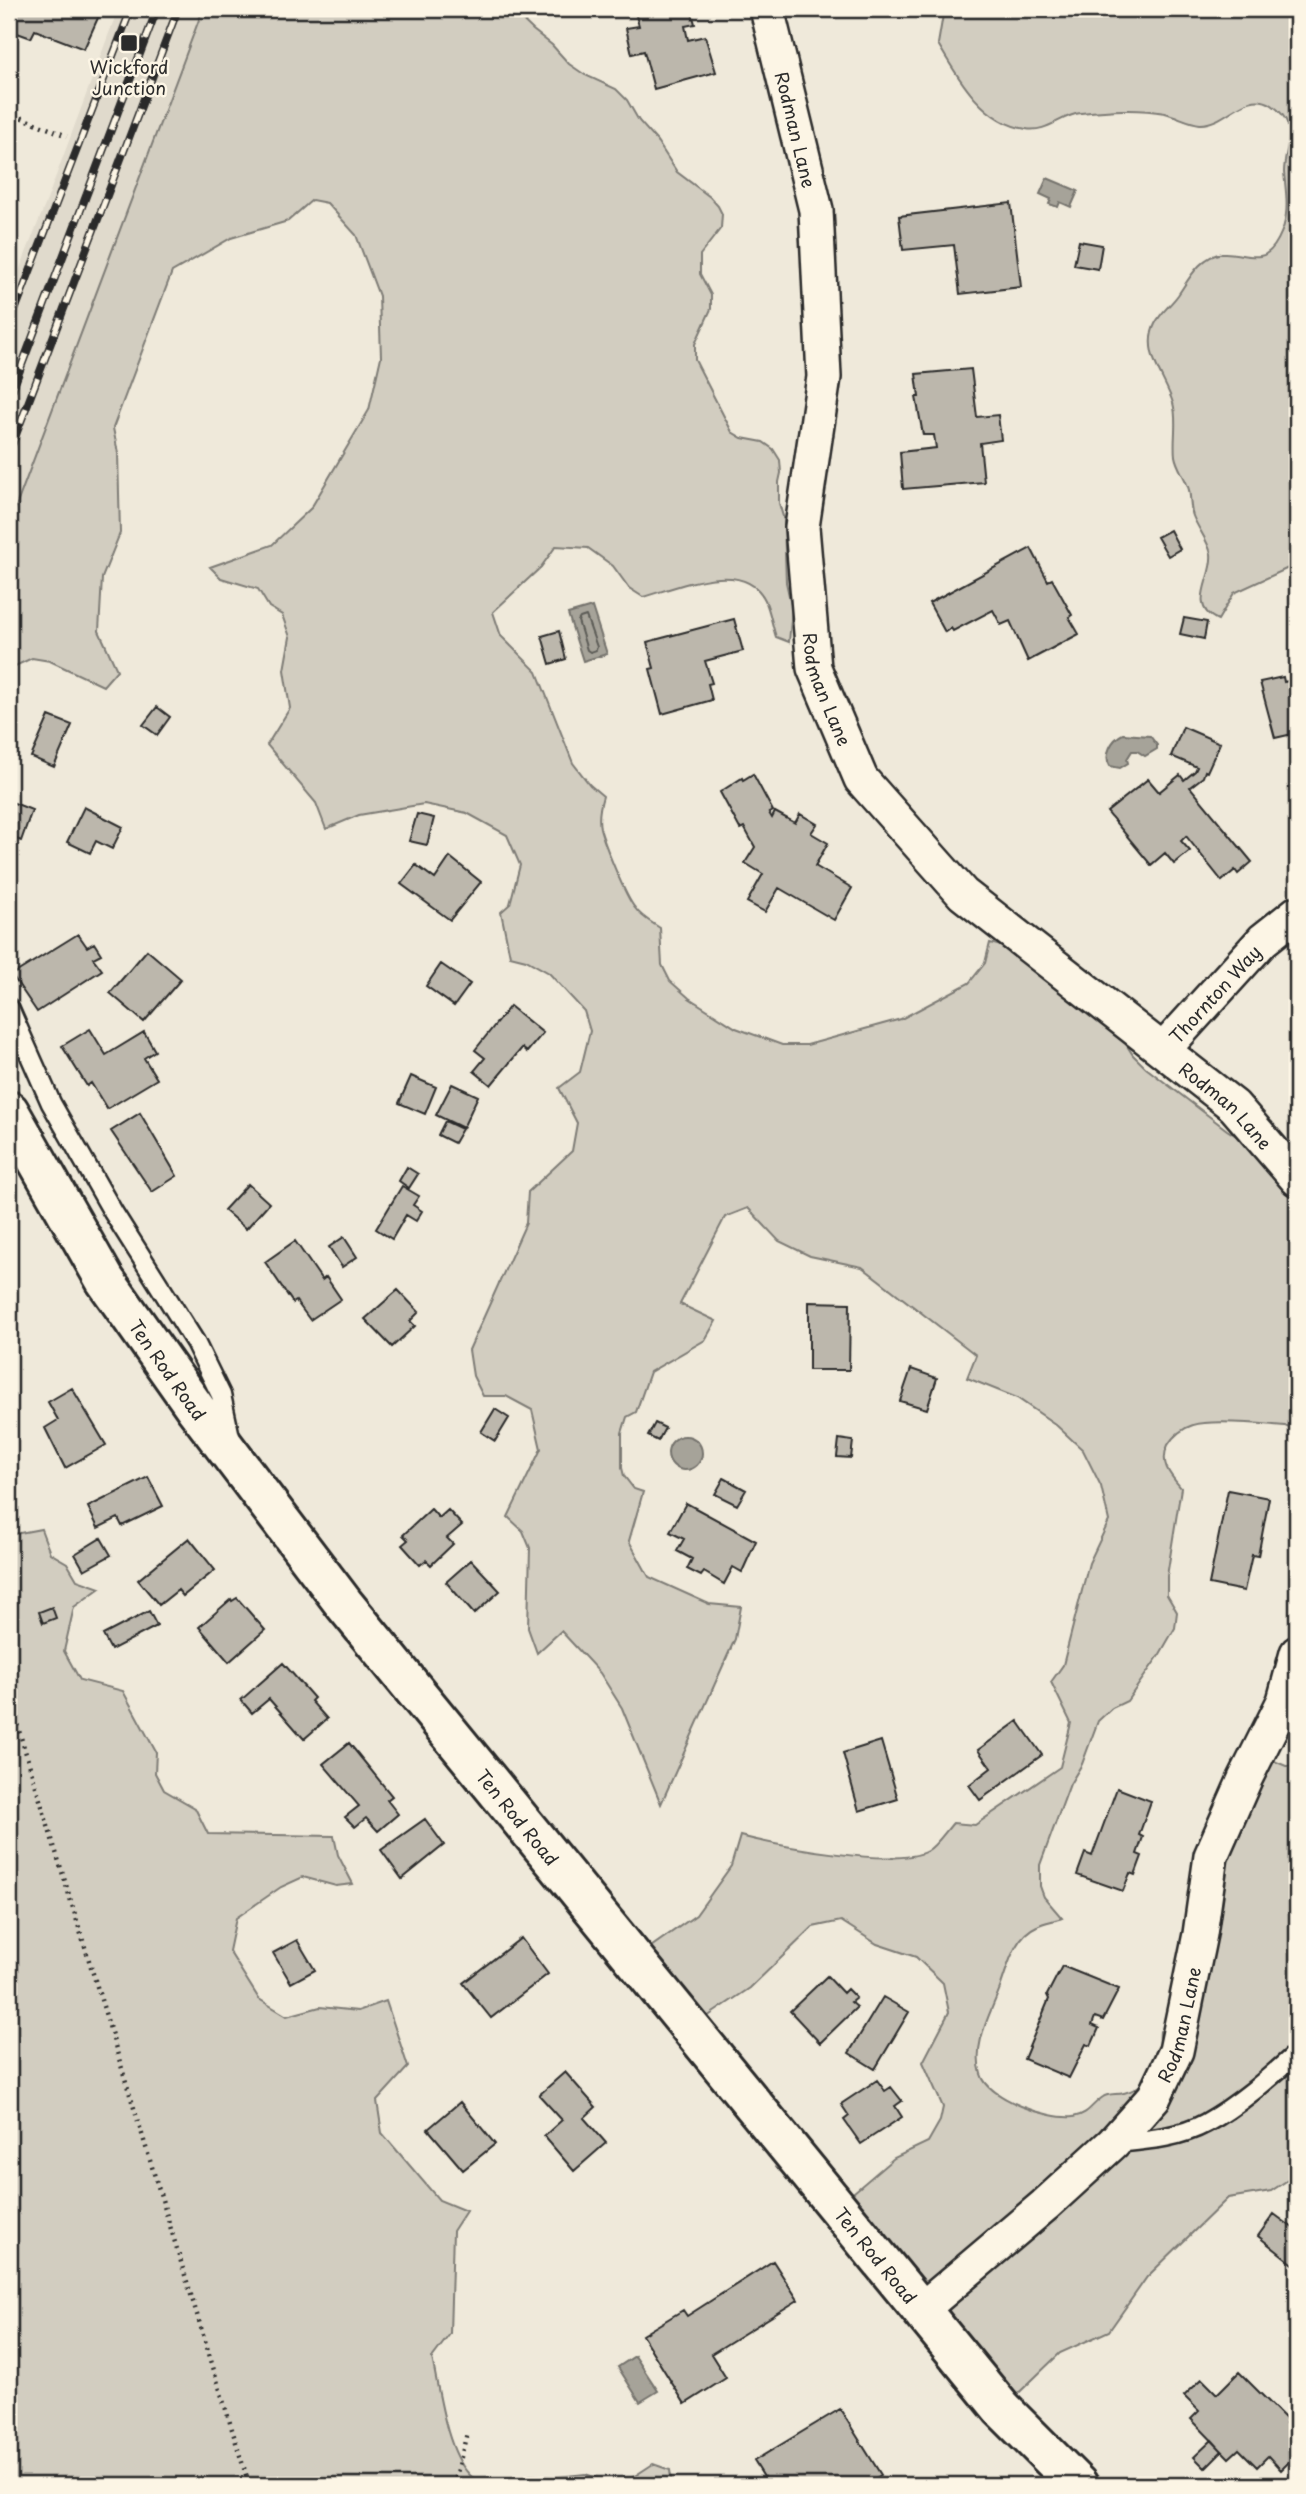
<svg xmlns="http://www.w3.org/2000/svg" width="1306" height="2494" font-family="'Playpen Sans',sans-serif">
<style>
.built{fill:#e0dacc}
.green{fill:#d2cdc0;stroke:#7e7c76;stroke-width:2}
.water{fill:#a6a399;stroke:#75736d;stroke-width:2}
.lines{fill:none;stroke-linecap:round;stroke-linejoin:round}
.shore{stroke:#5c5b57;stroke-width:2}
.building{fill:#bcb7ac;stroke:#2b2b2b;stroke-width:2}
.service-casing{stroke:#2b2b2b;stroke-width:23}
.minor-casing{stroke:#2b2b2b;stroke-width:38}
.primary-casing{stroke:#2b2b2b;stroke-width:44}
.path{stroke:#2b2b2b;stroke-width:4.5;stroke-dasharray:2 5;stroke-linecap:butt}
.service{stroke:#fcf5e5;stroke-width:18}
.minor{stroke:#fcf5e5;stroke-width:33}
.primary{stroke:#fcf5e5;stroke-width:38}
.rail-casing{stroke:#2b2b2b;stroke-width:8}
.rail{stroke:#fcf5e5;stroke-width:5;stroke-dasharray:16;stroke-linecap:butt}
.poi-dot{fill:#2b2b2b;stroke:#fcf5e5;stroke-width:2.5}
.labels{text-anchor:middle;dominant-baseline:central;stroke-width:5;stroke-linejoin:round;paint-order:stroke}
.poi-label{font-size:18px;fill:#2b2b2b;stroke:#fcf5e5}
.street-label{font-size:18px;fill:#2b2b2b;stroke:#fcf5e5}
</style>
<rect width="100%" height="100%" fill="#efe9da"/>
<filter id="ink" filterUnits="userSpaceOnUse"><feTurbulence type="fractalNoise" baseFrequency=".0143" numOctaves="2"/><feDisplacementMap in="SourceGraphic" scale="14" xChannelSelector="R" yChannelSelector="G"/><feConvolveMatrix kernelMatrix="1 2 1 2 8 2 1 2 1" color-interpolation-filters="sRGB"/></filter>
<g filter="url(#ink)">
<path class="built" d="M 118,9 L 203,9 L 9,525 L 9,296 L 47,200 Z"/>
<path class="green" d="M 203,9 L 511,9 L 533,30 L 552,45 L 569,64 L 585,75 L 616,89 L 627,100 L 639,121 L 657,141 L 677,172 L 710,197 L 718,206 L 722,214 L 721,228 L 700,255 L 700,274 L 711,295 L 711,309 L 695,344 L 695,360 L 732,432 L 742,438 L 763,442 L 773,449 L 780,460 L 781,473 L 779,482 L 779,503 L 784,520 L 786,582 L 792,609 L 789,642 L 776,637 C 772,625 770,611 765,600 C 744,557 676,588 643,597 L 629,588 L 613,566 L 588,548 L 556,546 L 541,567 L 493,612 L 501,636 L 537,672 L 573,763 L 590,785 L 603,796 C 600,806 598,818 600,828 C 604,843 625,896 635,908 C 641,917 651,922 660,928 L 662,965 L 670,981 L 689,998 L 736,1028 L 782,1045 L 807,1045 L 901,1019 L 969,983 L 985,963 L 990,943 L 1009,948 L 1122,1038 L 1133,1055 L 1146,1068 L 1227,1130 L 1267,1156 L 1297,1192 L 1297,1431 L 1285,1426 C 1264,1424 1211,1419 1193,1425 C 1183,1428 1173,1436 1168,1445 C 1159,1463 1170,1475 1181,1488 L 1167,1576 L 1167,1595 L 1177,1612 L 1175,1628 L 1160,1654 L 1127,1701 L 1112,1708 L 1098,1721 L 1082,1764 L 1070,1784 L 1040,1865 L 1040,1886 L 1044,1897 L 1062,1918 C 1054,1921 1044,1922 1037,1926 C 1014,1936 1008,1966 1000,1988 C 990,2015 972,2045 981,2074 C 988,2099 1050,2120 1073,2117 C 1088,2115 1092,2104 1103,2097 C 1108,2093 1117,2095 1124,2093 C 1139,2090 1156,2073 1159,2057 C 1161,2049 1159,2039 1160,2031 L 1170,2025 L 1219,1870 L 1272,1760 L 1286,1766 L 1297,1766 L 1297,2174 L 1271,2191 L 1228,2198 L 1147,2277 L 1109,2331 L 1060,2353 L 1001,2410 L 834,2209 L 894,2158 L 928,2142 L 940,2121 L 943,2107 L 923,2062 L 949,2012 L 943,1983 L 916,1957 L 877,1944 L 841,1921 L 813,1927 L 750,1988 L 686,2031 L 631,1961 L 696,1915 L 731,1866 L 740,1836 C 775,1845 897,1869 927,1851 C 936,1846 945,1832 953,1823 L 975,1825 L 1060,1767 L 1071,1723 L 1051,1682 L 1063,1665 L 1089,1563 L 1109,1521 L 1101,1486 L 1083,1450 L 1055,1424 L 1017,1398 L 967,1378 L 976,1355 L 862,1267 L 810,1256 L 779,1241 L 748,1208 L 725,1217 L 680,1304 L 716,1321 L 705,1340 L 650,1372 L 636,1412 L 627,1417 L 622,1433 L 622,1468 L 624,1476 L 634,1489 L 643,1492 L 629,1541 L 649,1577 L 709,1604 L 741,1607 L 735,1639 L 661,1804 L 622,1708 L 600,1673 L 561,1631 L 537,1653 L 528,1628 L 530,1548 L 523,1531 L 508,1517 L 541,1449 L 532,1410 L 506,1396 L 483,1396 L 473,1376 L 469,1350 L 526,1223 L 528,1192 L 572,1151 L 577,1123 L 559,1088 L 580,1072 L 590,1031 L 584,1011 L 549,973 L 526,960 L 510,956 L 501,912 L 510,904 L 520,865 L 507,835 L 467,813 L 424,804 L 359,815 L 326,829 L 316,803 L 267,745 L 290,708 L 284,670 L 290,637 L 282,615 L 269,607 L 258,589 L 221,578 L 210,567 L 272,545 L 311,508 L 369,410 L 381,357 L 379,296 L 356,235 L 327,203 L 312,200 L 288,221 L 231,238 L 172,272 L 113,428 L 118,453 L 120,533 L 102,578 L 99,631 L 117,670 L 103,686 L 50,661 L 32,658 L 9,669 L 9,525 Z
M 944,9 L 1297,9 L 1297,564 L 1234,593 L 1218,620 C 1186,606 1214,577 1211,554 C 1208,540 1198,529 1193,516 C 1190,508 1191,499 1189,490 C 1186,478 1177,468 1175,456 C 1173,439 1178,420 1173,403 C 1165,377 1141,352 1155,324 C 1161,312 1170,306 1178,295 C 1189,279 1200,256 1223,253 C 1235,252 1248,258 1260,256 C 1275,254 1285,227 1286,214 C 1288,200 1285,185 1284,172 C 1284,156 1292,139 1288,125 C 1285,116 1279,110 1272,105 C 1246,88 1226,125 1200,124 C 1189,123 1177,116 1165,113 C 1137,108 1109,110 1081,113 C 1061,115 1047,133 1026,129 C 983,123 958,78 938,44 Z
M 41,1529 L 50,1553 L 67,1563 L 77,1580 L 100,1588 L 74,1607 L 64,1651 L 80,1680 L 123,1691 L 156,1752 L 155,1773 L 164,1790 L 195,1808 L 208,1834 L 334,1836 L 338,1855 L 353,1884 L 336,1886 L 303,1877 L 281,1887 L 236,1918 L 229,1951 L 259,1999 L 287,2016 L 320,2007 L 358,2011 L 386,2001 L 408,2067 L 377,2101 L 382,2133 L 439,2200 L 466,2211 L 453,2231 L 450,2334 L 432,2358 C 439,2390 446,2450 469,2474 C 473,2479 481,2482 487,2485 L 9,2485 L 9,1535 Z
M 653,2464 L 670,2470 L 672,2485 L 621,2485 Z
M 585,2474 L 619,2485 L 503,2485 L 530,2475 L 558,2477 Z"/>
<path class="water" d="M 1047,178 L 1078,191 L 1071,207 L 1060,202 L 1058,207 L 1049,204 L 1051,199 L 1040,194 Z
M 592,607 L 607,654 L 583,661 L 568,614 Z
M 1123,734 L 1150,736 L 1157,745 L 1157,749 L 1145,756 L 1137,751 L 1132,751 L 1127,759 L 1128,763 L 1120,768 L 1110,766 C 1103,755 1112,739 1123,734 Z
M668 1453a17 17 0 1 1 34 0a17 17 0 1 1-34 0Z
M 635,2356 L 658,2391 L 640,2402 L 618,2367 Z"/>
<g class="lines">
<path class="shore" d="M 586,616 L 597,647 L 596,650 L 590,652 L 587,650 L 578,621 L 580,618 Z"/>
</g>
<path class="building" d="M 9,9 L 102,9 L 84,49 L 35,30 L 31,38 L 9,30 Z
M 634,9 L 691,9 L 695,24 L 685,26 L 688,40 L 705,36 L 716,72 L 654,89 L 644,51 L 632,54 L 626,28 L 639,26 Z
M 1011,203 L 1021,287 L 960,294 L 954,245 L 903,250 L 899,216 Z
M 1079,241 L 1102,245 L 1098,269 L 1074,265 Z
M 971,369 L 977,417 L 998,415 L 1001,440 L 980,443 L 984,482 L 903,489 L 900,452 L 936,448 L 934,435 L 923,435 L 916,397 L 919,397 L 916,374 Z
M 1170,530 L 1180,549 L 1168,556 L 1157,537 Z
M 1031,548 L 1048,581 L 1052,579 L 1072,615 L 1069,617 L 1079,634 L 1028,661 L 1010,621 L 1001,625 L 993,610 L 953,631 L 951,628 L 945,632 L 929,603 Z
M 1184,618 L 1207,622 L 1204,639 L 1180,634 Z
M 734,619 L 743,651 L 705,661 L 712,683 L 708,684 L 712,700 L 662,714 L 650,669 L 654,668 L 647,642 Z
M 559,631 L 566,659 L 550,664 L 542,636 Z
M 1283,677 L 1284,682 L 1297,679 L 1297,733 L 1275,738 L 1260,682 Z
M 157,707 L 170,717 L 157,735 L 143,725 Z
M 49,716 L 72,725 L 54,767 L 31,757 Z
M 1183,727 L 1220,743 L 1207,772 L 1205,771 L 1203,777 L 1190,787 L 1252,862 L 1238,874 L 1235,870 L 1222,881 L 1186,836 L 1181,841 L 1190,851 L 1174,864 L 1165,853 L 1151,865 L 1107,812 L 1148,779 L 1159,792 L 1180,775 L 1184,780 L 1195,771 L 1197,767 L 1171,756 Z
M 753,774 L 773,811 L 769,813 L 772,818 L 775,812 L 795,823 L 800,814 L 817,824 L 811,833 L 828,843 L 815,866 L 852,888 L 834,920 L 779,888 L 765,912 L 747,902 L 763,874 L 745,863 L 755,847 L 744,827 L 740,829 L 720,792 L 742,778 L 743,780 Z
M 9,801 L 32,810 L 21,841 L 9,836 Z
M 84,807 L 123,827 L 112,849 L 96,841 L 90,853 L 67,842 Z
M 417,814 L 434,818 L 427,845 L 409,841 Z
M 450,857 L 481,882 L 450,920 L 401,884 L 416,865 L 435,879 Z
M 78,934 L 87,947 L 94,943 L 101,954 L 93,958 L 102,970 L 37,1012 L 12,975 Z
M 147,950 L 181,979 L 144,1022 L 110,993 Z
M 441,964 L 470,984 L 454,1006 L 426,986 Z
M 510,1006 L 543,1033 L 527,1052 L 522,1048 L 491,1085 L 474,1071 L 485,1058 L 475,1050 Z
M 90,1029 L 106,1055 L 144,1032 L 155,1051 L 144,1058 L 157,1079 L 107,1109 L 91,1083 L 87,1086 L 62,1046 Z
M 411,1076 L 436,1087 L 425,1114 L 399,1103 Z
M 452,1084 L 478,1096 L 463,1128 L 436,1115 Z
M 140,1113 L 177,1176 L 152,1192 L 111,1131 Z
M 445,1121 L 462,1129 L 454,1143 L 438,1135 Z
M 407,1167 L 418,1174 L 409,1188 L 399,1181 Z
M 248,1184 L 269,1203 L 246,1229 L 224,1210 Z
M 402,1186 L 419,1196 L 413,1205 L 422,1211 L 416,1221 L 406,1215 L 392,1239 L 376,1229 Z
M 344,1237 L 357,1257 L 342,1267 L 329,1247 Z
M 295,1241 L 322,1280 L 326,1277 L 341,1299 L 310,1320 L 296,1301 L 293,1303 L 265,1262 Z
M 398,1290 L 419,1312 L 410,1321 L 415,1326 L 392,1347 L 365,1319 Z
M 809,1302 L 850,1303 L 849,1370 L 809,1370 Z
M 911,1369 L 937,1378 L 927,1409 L 900,1401 Z
M 72,1388 L 106,1445 L 65,1468 L 45,1428 L 58,1420 L 48,1402 Z
M 495,1409 L 509,1418 L 495,1441 L 481,1432 Z
M 655,1423 L 665,1428 L 658,1441 L 648,1436 Z
M 839,1439 L 853,1441 L 851,1458 L 837,1457 Z
M 148,1477 L 163,1506 L 122,1526 L 118,1518 L 98,1528 L 88,1507 Z
M 724,1478 L 746,1490 L 737,1505 L 715,1494 Z
M 1228,1490 L 1269,1498 L 1258,1556 L 1252,1555 L 1244,1591 L 1209,1584 Z
M 686,1503 L 756,1541 L 742,1572 L 733,1567 L 724,1584 L 704,1572 L 701,1576 L 687,1569 L 692,1559 L 677,1551 L 684,1539 L 670,1532 Z
M 431,1509 L 439,1518 L 448,1510 L 462,1525 L 447,1538 L 453,1544 L 431,1565 L 426,1560 L 420,1565 L 402,1545 L 408,1540 L 403,1535 Z
M 101,1538 L 111,1555 L 84,1570 L 75,1554 Z
M 189,1538 L 215,1570 L 183,1596 L 178,1590 L 159,1605 L 138,1580 Z
M 471,1560 L 500,1591 L 474,1614 L 446,1582 Z
M 237,1598 L 265,1630 L 229,1662 L 199,1627 L 231,1599 L 232,1601 Z
M 52,1607 L 56,1618 L 43,1623 L 39,1612 Z
M 149,1611 L 157,1626 L 111,1650 L 103,1635 Z
M 283,1663 L 314,1698 L 311,1701 L 327,1719 L 304,1739 L 269,1699 L 252,1713 L 241,1700 Z
M 1018,1721 L 1042,1755 L 980,1800 L 969,1785 L 991,1768 L 978,1750 Z
M 881,1741 L 898,1799 L 859,1811 L 843,1753 Z
M 349,1743 L 392,1796 L 387,1800 L 398,1814 L 378,1831 L 366,1818 L 355,1827 L 345,1817 L 359,1806 L 323,1764 Z
M 1117,1788 L 1151,1801 L 1139,1835 L 1143,1837 L 1137,1854 L 1142,1856 L 1135,1875 L 1130,1873 L 1123,1891 L 1077,1875 L 1085,1853 L 1092,1856 Z
M 425,1819 L 444,1845 L 402,1879 L 381,1850 Z
M 521,1938 L 548,1974 L 491,2018 L 463,1983 Z
M 297,1940 L 315,1970 L 291,1983 L 273,1953 Z
M 1062,1966 L 1119,1989 L 1103,2020 L 1095,2017 L 1092,2025 L 1099,2028 L 1091,2046 L 1086,2044 L 1069,2078 L 1024,2059 L 1049,1999 L 1047,1995 Z
M 827,1976 L 843,1993 L 847,1989 L 856,1998 L 851,2002 L 857,2007 L 820,2043 L 790,2011 Z
M 883,1997 L 909,2012 L 875,2069 L 849,2053 Z
M 565,2072 L 596,2107 L 584,2118 L 606,2143 L 574,2171 L 544,2136 L 562,2120 L 539,2095 Z
M 877,2080 L 885,2091 L 891,2087 L 902,2101 L 895,2106 L 902,2117 L 861,2144 L 844,2120 L 849,2116 L 841,2104 Z
M 460,2102 L 495,2144 L 463,2170 L 428,2129 Z
M 1274,2214 L 1297,2231 L 1297,2267 L 1258,2236 Z
M 773,2261 L 798,2300 L 711,2354 L 726,2378 L 685,2404 L 642,2335 L 683,2310 L 687,2316 Z
M 1239,2372 L 1288,2421 L 1286,2423 L 1291,2428 L 1297,2422 L 1297,2454 L 1281,2470 L 1268,2456 L 1257,2467 L 1239,2449 L 1229,2458 L 1191,2419 L 1199,2411 L 1184,2396 L 1202,2379 L 1217,2394 Z
M 840,2409 L 881,2475 L 864,2485 L 769,2485 L 754,2461 Z
M 1212,2440 L 1222,2451 L 1205,2468 L 1194,2457 Z"/>
<g class="lines">
<defs>
<path id="service" d="M 9,1008 L 51,1103 L 113,1212 L 195,1342 L 221,1395 L 230,1437
M 1116,2143 C 1146,2140 1179,2138 1206,2123 C 1239,2105 1269,2078 1297,2053"/>
<g id="minor">
<path id="s1" d="M 767,9 L 816,210 L 824,377 L 802,527 L 814,668 L 861,779 L 963,894 L 1234,1106 L 1297,1179"/>
<path id="s2" d="M 1164,1049 L 1263,940 L 1297,913"/>
<path id="s3" d="M 922,2309 L 1045,2205 L 1113,2143 L 1154,2097 L 1176,2051 L 1200,1934 L 1211,1856 L 1245,1779 L 1284,1701 L 1297,1653"/>
</g>
<g id="primary">
<path id="s4" d="M 9,1111 L 105,1280 L 196,1409 L 344,1604 L 1002,2409 L 1078,2485"/>
</g>
</defs>
<use href="#service" class="service-casing"/>
<use href="#minor" class="minor-casing"/>
<use href="#primary" class="primary-casing"/>
<path class="path" d="M 15,115 L 67,136
M 9,1698 L 249,2485
M 454,2485 L 467,2433"/>
<use href="#service" class="service"/>
<use href="#minor" class="minor"/>
<use href="#primary" class="primary"/>
<defs>
<path id="rail" d="M 9,326 L 131,9
M 9,399 L 157,9
M 9,453 L 178,9"/>
</defs>
<use href="#rail" class="rail-casing"/>
<use href="#rail" class="rail"/>
</g>
</g>
<rect class="poi-dot" x="120" y="34" width="18" height="18" rx="3.5"/>
<g class="labels">
<g class="poi-label">
<text x="129" y="66">Wickford<tspan x="129" dy="21">Junction</tspan></text>
</g>
<g class="street-label">
<text stroke="none"><textPath href="#s1" startOffset="124">Rodman Lane</textPath></text>
<text stroke="none"><textPath href="#s1" startOffset="691">Rodman Lane</textPath></text>
<text stroke="none"><textPath href="#s2" startOffset="75">Thornton Way</textPath></text>
<text stroke="none"><textPath href="#s1" startOffset="1279">Rodman Lane</textPath></text>
<text stroke="none"><textPath href="#s4" startOffset="304">Ten Rod Road</textPath></text>
<text stroke="none"><textPath href="#s4" startOffset="872">Ten Rod Road</textPath></text>
<text stroke="none"><textPath href="#s3" startOffset="392">Rodman Lane</textPath></text>
<text stroke="none"><textPath href="#s4" startOffset="1438">Ten Rod Road</textPath></text>
</g>
</g>
<rect width="1306" height="2494" fill="none" stroke="#fcf5e5" stroke-width="35"/>
<rect x="18" y="18" width="1271" height="2459" fill="none" stroke="#2b2b2b" stroke-width="2.5" filter="url(#ink)"/>
</svg>
